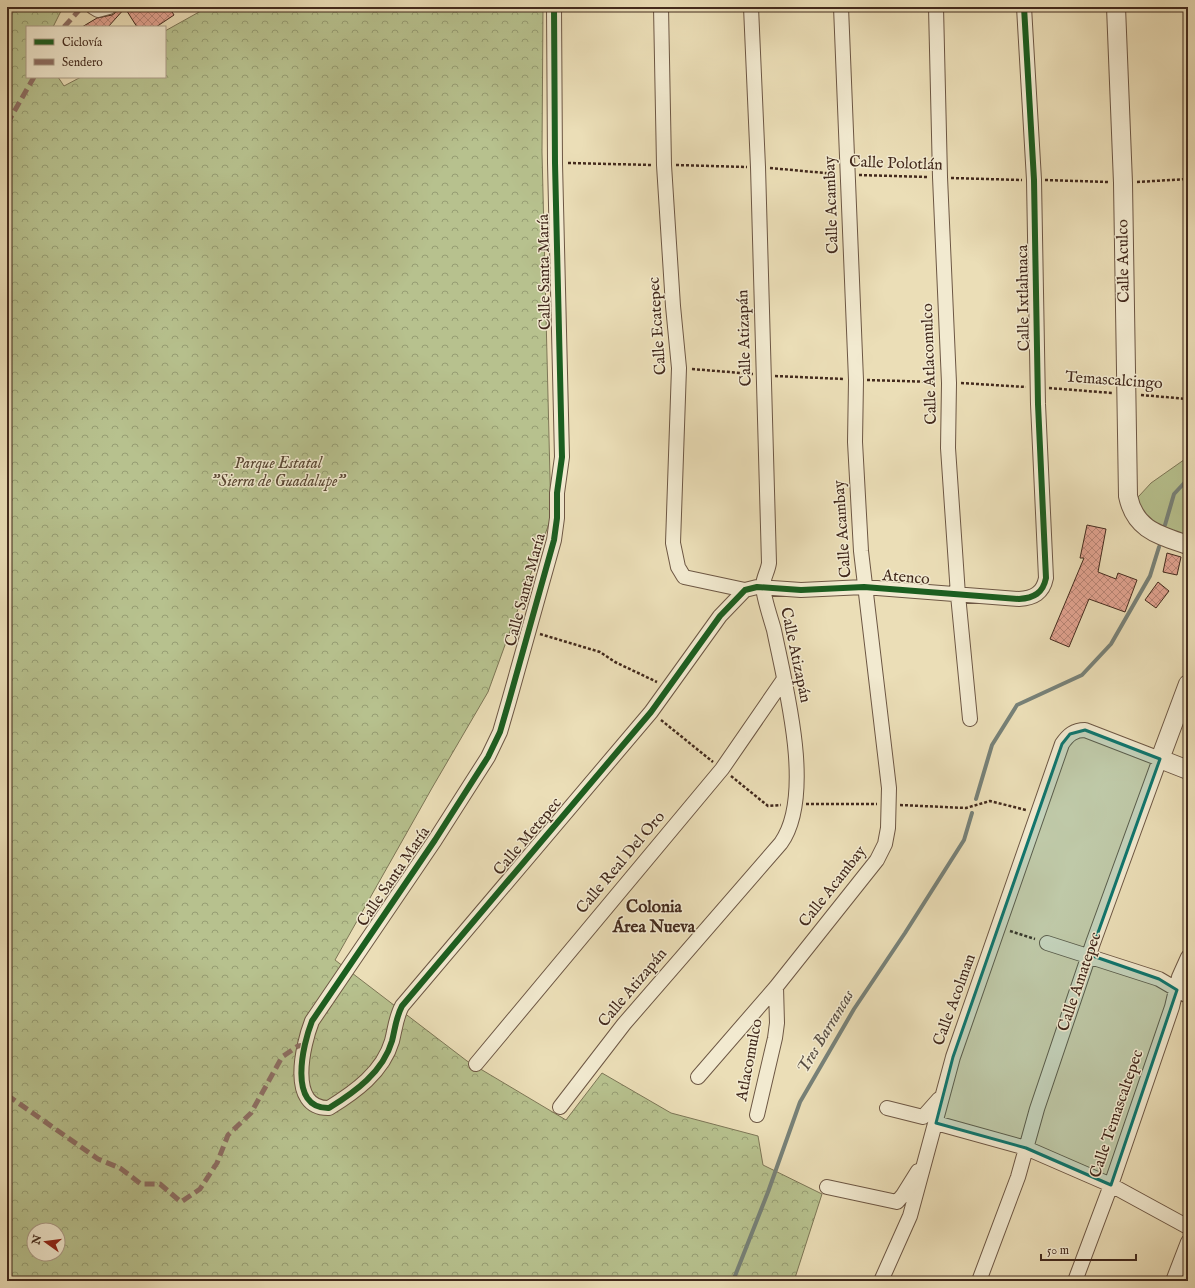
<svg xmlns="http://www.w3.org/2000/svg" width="1195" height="1288" font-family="'IM FELL English',serif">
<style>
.grass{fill:#b7c18e;stroke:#7d7656}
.park{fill:url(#park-crowns);stroke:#7d7656;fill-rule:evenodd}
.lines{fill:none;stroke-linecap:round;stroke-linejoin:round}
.stream{stroke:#778178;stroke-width:4}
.building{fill:url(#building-cross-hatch);stroke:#432a1d}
.minor-casing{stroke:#6d5744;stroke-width:16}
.tertiary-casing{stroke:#6d5744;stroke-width:20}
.path{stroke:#432a1d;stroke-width:2.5;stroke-dasharray:3 2;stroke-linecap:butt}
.minor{stroke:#f2ead0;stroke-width:14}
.tertiary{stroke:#f2ead0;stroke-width:18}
.quiet{stroke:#8d6e63;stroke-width:5;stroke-dasharray:10 5;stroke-linecap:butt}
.cycleway-casing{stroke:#f2ead0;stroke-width:8}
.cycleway{stroke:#1b5e20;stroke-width:6}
.marked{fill:#0f766e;fill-opacity:0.2;stroke:#0f766e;stroke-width:3;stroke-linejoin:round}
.labels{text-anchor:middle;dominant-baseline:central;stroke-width:3;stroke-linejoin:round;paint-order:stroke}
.street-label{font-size:16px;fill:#432a1d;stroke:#f2ead0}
.park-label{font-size:16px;font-style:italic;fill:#5a4834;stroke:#f2ead0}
.neighbourhood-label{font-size:17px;font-weight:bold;fill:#432a1d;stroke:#f2ead0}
.water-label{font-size:17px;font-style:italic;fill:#584e43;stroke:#f2ead0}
</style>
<defs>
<pattern id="park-crowns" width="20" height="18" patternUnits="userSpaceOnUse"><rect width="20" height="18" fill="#b7c18e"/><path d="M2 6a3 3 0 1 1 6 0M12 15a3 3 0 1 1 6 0" fill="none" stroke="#969d73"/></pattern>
<pattern id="building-cross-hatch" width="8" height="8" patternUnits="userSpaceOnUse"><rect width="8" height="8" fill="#e2a391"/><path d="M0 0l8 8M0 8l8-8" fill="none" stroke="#b98576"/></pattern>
</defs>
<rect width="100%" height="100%" fill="#ebdeb7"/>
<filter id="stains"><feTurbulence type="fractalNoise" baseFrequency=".005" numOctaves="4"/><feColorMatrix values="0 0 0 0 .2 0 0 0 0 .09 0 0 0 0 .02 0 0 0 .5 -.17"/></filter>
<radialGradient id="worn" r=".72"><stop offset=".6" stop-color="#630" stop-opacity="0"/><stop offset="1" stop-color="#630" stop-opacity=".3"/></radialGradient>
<path class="grass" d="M 1188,457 L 1188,536 L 1186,546 L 1128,508 L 1151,483 Z"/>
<path class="park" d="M 7,7 L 63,7 L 53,27 L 27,27 L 27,77 L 58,77 L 64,86 L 81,77 L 165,77 L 165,31 L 208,7 L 543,7 L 542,152 L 551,518 L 488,692 L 432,788 L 335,960 L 467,1061 L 566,1120 L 602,1073 L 671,1113 L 758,1136 L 763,1165 L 822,1194 L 794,1281 L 7,1281 ZM 34,1230 L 58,1230 L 58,1254 L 34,1254 Z"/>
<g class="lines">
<path class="stream" d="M 1165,525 L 1174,494 L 1188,479
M 976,799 L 992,745 L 1017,705 L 1082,675 L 1111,644 L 1150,576 L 1159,547
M 733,1281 L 768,1192 L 800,1102 L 854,1009 L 905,933 L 964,840 L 972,813"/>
</g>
<path class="building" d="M 117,7 L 169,7 L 174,15 L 156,27 L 137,27 L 125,8 L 108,27 L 82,27 L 97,18 L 112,15 L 115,13 Z
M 1087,525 L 1106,529 L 1098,572 L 1116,579 L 1118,573 L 1137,580 L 1125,612 L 1089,599 L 1069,647 L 1050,639 L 1084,558 L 1080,558 Z
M 1167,553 L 1181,557 L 1177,575 L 1163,572 Z
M 1158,582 L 1169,591 L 1156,608 L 1145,600 Z"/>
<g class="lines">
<defs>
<path id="minor" d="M 93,7 L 98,10 L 109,7
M 554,7 L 555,163 L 562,457 L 557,493 L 557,518 L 554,540 L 509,701 L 500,732 L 488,757 L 435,840 L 312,1021 C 303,1044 287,1109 329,1108 C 355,1092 383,1072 392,1041 C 395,1029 396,1017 402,1006 L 651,712 L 720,616 L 745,590 L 757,587 L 801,590 L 864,587 L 1019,599 C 1034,598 1043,593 1046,578 L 1038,404 L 1034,180 L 1024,7
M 661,7 L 664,165 L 673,306 L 679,368 L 673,543 L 678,567 L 684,577 L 745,590
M 936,7 L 940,177 L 949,383 L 948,448 L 958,595 L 970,719
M 1047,943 L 1159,979 L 1188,996
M 476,1064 L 722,769 L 784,679
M 698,1077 L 776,987 L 877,860 L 885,844 L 888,828 L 889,788 L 861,551 L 855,442 L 856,380 L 841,7
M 560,1107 L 624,1024 L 781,843 C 815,795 785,685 774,630 C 771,619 763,596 763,586 C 763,578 768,571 769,563 L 758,167 L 751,7
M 887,1108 L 923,1117 L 939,1099
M 757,1115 L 775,1038 L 777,1023 L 776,987
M 936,1123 L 1026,1148 L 1111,1185 L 1188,1227
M 827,1187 L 897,1202 L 903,1195 L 918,1171
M 881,1281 L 910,1216 L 953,1057 L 1062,744 C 1068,735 1074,730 1085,730 L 1160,759 L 1093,943 L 1037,1109 L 1018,1177 L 979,1281
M 1075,1281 L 1111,1185 L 1172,1007 L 1179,977 L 1188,957
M 1173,1281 L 1188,1242"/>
<path id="tertiary" d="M 1116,7 L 1123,183 L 1128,496 C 1135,530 1159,535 1188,545
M 1188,684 L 1160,759 L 1188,770"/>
</defs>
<use href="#minor" class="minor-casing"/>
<use href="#tertiary" class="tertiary-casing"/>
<path class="path" d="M 568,163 L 653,165
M 676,165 L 747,167
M 770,168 L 836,174
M 859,175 L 928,177
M 951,178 L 1022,180
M 1045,180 L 1108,182
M 1137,182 L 1188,179
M 692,369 L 753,374
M 775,376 L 844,379
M 867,380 L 936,382
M 961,383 L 1026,387
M 1049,388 L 1112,393
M 1141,395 L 1188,399
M 540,634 L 600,652 L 615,662 L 657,682
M 661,720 L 713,762
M 731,776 L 768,806 L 781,805
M 806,804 L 877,804
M 900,805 L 966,808 L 990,801 L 1026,810
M 1010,931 L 1035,939"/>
<use href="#minor" class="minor"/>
<use href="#tertiary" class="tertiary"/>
<path class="quiet" d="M 64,27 L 82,7
M 7,124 L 34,77
M 7,1095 L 98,1159 L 120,1168 L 141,1184 L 160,1184 L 181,1202 L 200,1189 L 217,1163 L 228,1135 L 251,1113 L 282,1057 L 298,1046 L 305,1045"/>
<defs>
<path id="cycleway" d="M 554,7 L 555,163 L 562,457 L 557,493 L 557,518 L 554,540 L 509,701 L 500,732 L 488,757 L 435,840 L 312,1021 C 303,1044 287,1109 329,1108 C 355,1092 383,1072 392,1041 C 395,1029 396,1017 402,1006 L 651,712 L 720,616 L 745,590 L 757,587 L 801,590 L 864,587 L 1019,599 C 1034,598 1043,593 1046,578 L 1038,404 L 1034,180 L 1024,7"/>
</defs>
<use href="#cycleway" class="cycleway-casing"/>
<use href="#cycleway" class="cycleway"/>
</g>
<path class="marked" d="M 1085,730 L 1160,759 L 1090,955 L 1159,979 L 1177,990 L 1111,1185 L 1026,1148 L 936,1123 L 953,1057 L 1062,744 L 1070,734 Z"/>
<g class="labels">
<g class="street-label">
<text transform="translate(896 164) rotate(2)">Calle Polotlán</text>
<text transform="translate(832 205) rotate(-92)">Calle Acambay</text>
<text transform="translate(1124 261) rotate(-91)">Calle Aculco</text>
<text transform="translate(545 272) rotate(-91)">Calle Santa María</text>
<text transform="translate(1024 298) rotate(-91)">Calle Ixtlahuaca</text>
<text transform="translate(658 326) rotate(-94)">Calle Ecatepec</text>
<text transform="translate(745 338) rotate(-92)">Calle Atizapán</text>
<text transform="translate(930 364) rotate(-92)">Calle Atlacomulco</text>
<text transform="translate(1114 381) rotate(4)">Temascalcingo</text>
<text transform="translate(843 529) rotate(-94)">Calle Acambay</text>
<text transform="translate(906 578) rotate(5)">Atenco</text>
<text transform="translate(526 590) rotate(-75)">Calle Santa María</text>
<text transform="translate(795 655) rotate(78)">Calle Atizapán</text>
<text transform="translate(528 837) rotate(-50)">Calle Metepec</text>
<text transform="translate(621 863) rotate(-50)">Calle Real Del Oro</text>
<text transform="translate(394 877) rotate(-56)">Calle Santa María</text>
<text transform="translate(833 887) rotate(-52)">Calle Acambay</text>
<text transform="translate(1080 982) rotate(-71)">Calle Amatepec</text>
<text transform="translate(633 988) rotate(-50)">Calle Atizapán</text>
<text transform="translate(955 1000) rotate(-70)">Calle Acolman</text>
<text transform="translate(750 1060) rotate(-79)">Atlacomulco</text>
<text transform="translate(1117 1114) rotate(-71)">Calle Temascaltepec</text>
</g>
<g class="park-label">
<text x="278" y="464">Parque Estatal<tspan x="278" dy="18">"Sierra de Guadalupe"</tspan></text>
</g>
<g class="neighbourhood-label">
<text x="654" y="907">Colonia<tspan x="654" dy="20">Área Nueva</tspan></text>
</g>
<g class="water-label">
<text transform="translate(826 1032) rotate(-59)">Tres Barrancas</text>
</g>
</g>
<rect width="1195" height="1288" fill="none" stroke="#ebdeb7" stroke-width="24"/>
<rect x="8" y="8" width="1179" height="1272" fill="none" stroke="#432a1d" stroke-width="2"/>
<rect x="12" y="12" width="1171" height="1264" fill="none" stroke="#432a1d"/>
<rect x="26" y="26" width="140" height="52" fill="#f2ead0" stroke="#ac9d88"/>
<rect x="34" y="39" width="20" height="6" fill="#1b5e20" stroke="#ac9d88"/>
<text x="62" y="46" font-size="12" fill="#432a1d">Ciclovía</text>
<rect x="34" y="59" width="20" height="6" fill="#8d6e63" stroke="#ac9d88"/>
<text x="62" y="66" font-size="12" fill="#432a1d">Sendero</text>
<g transform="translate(46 1242) rotate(284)"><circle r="19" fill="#f2ead0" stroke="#ac9d88"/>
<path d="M0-3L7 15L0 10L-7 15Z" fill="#8f2418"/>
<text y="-6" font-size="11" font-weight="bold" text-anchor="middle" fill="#432a1d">N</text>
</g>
<path d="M1041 1254v6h95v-6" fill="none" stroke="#432a1d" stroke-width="2"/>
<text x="1047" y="1254" font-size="12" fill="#432a1d" stroke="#f2ead0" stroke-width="3" paint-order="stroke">50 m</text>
<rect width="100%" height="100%" filter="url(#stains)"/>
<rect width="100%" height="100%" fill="url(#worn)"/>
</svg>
